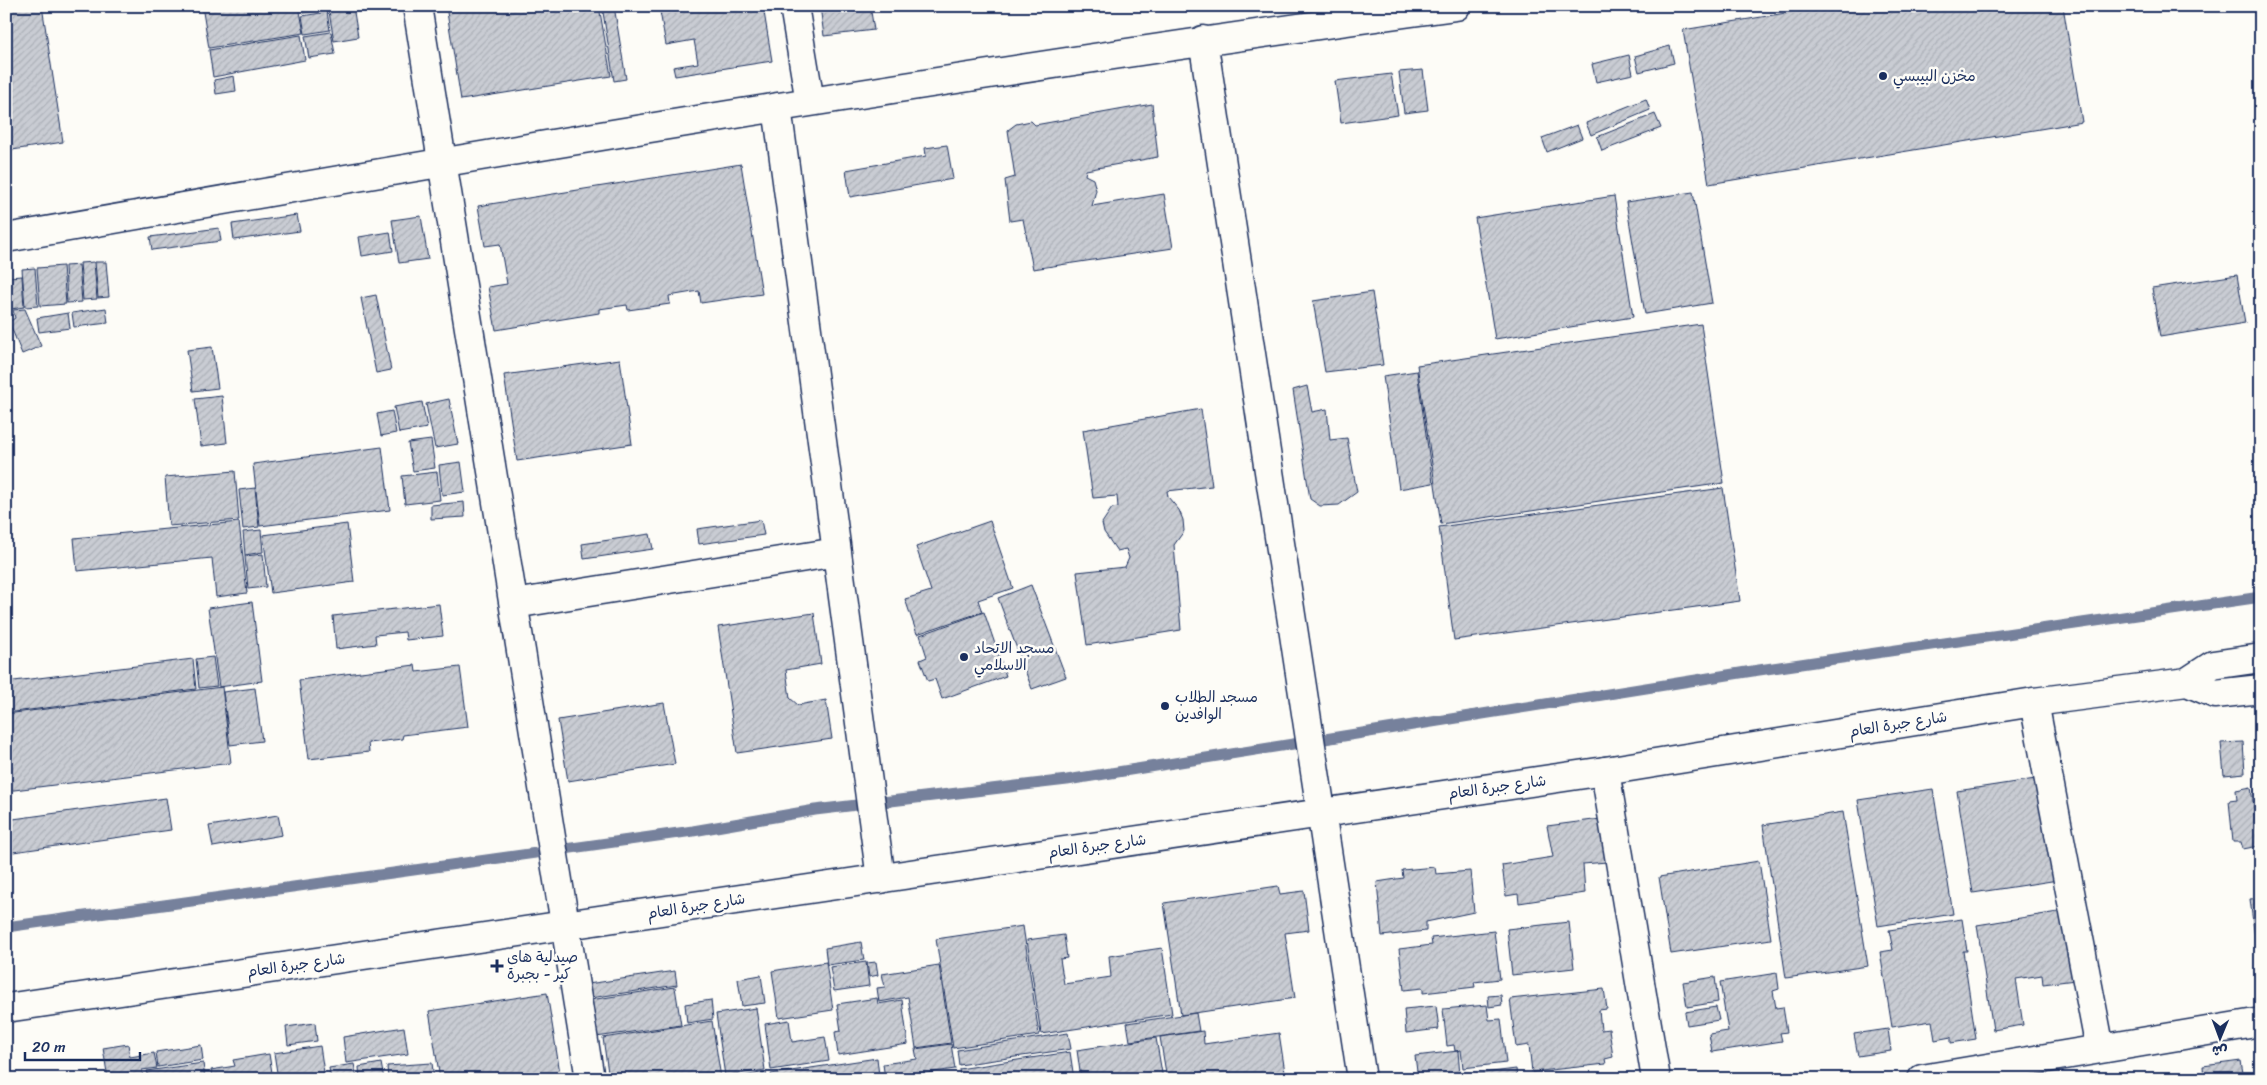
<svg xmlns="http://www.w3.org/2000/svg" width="2267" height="1085" font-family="Sriracha,'Playpen Sans Arabic',sans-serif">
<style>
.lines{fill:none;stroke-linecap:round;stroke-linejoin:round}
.stream{stroke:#76819c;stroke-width:11}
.building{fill:url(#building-hatch);stroke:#1b2f5e}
.minor-casing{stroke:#1b2f5e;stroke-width:31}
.secondary-casing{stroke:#1b2f5e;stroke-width:31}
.minor{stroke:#fdfcf7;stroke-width:28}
.secondary{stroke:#fdfcf7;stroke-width:28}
.poi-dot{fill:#1b2f5e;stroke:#fdfcf7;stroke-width:2}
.labels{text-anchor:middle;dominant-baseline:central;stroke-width:5;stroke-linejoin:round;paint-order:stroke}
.poi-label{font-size:15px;fill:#1b2f5e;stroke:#fdfcf7;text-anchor:start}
.street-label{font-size:15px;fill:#1b2f5e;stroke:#fdfcf7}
</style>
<defs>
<pattern id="building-hatch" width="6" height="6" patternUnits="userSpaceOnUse" patternTransform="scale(1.25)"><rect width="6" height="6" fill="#c9ccd3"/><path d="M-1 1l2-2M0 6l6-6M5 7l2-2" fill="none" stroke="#acb0b8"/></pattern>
</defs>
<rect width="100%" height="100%" fill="#fdfcf7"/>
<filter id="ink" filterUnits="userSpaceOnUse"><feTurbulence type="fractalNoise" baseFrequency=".02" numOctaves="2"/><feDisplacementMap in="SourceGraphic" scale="10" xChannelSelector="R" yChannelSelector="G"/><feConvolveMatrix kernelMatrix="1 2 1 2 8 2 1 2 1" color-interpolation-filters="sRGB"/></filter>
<g filter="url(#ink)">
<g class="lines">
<path class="stream" d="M 6,927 L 693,831 L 815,810 L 1067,780 L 1759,670 L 2261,597"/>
</g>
<path class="building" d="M 6,6 L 42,6 L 63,142 L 6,151 Z
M 202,6 L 299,6 L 304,33 L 209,48 Z
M 301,6 L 325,6 L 326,10 L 303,13 Z
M 328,6 L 353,6 L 358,37 L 334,41 Z
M 446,6 L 599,6 L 611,76 L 461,100 Z
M 602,6 L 614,6 L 626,79 L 614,81 Z
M 659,6 L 763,6 L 772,61 L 675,76 L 673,67 L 698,63 L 694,40 L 666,45 Z
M 820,6 L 870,6 L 874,30 L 824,36 Z
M 1828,6 L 2063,6 L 2082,122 L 1709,184 L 1683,30 Z
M 327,12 L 330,30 L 305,34 L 302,16 Z
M 331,32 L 335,54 L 309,58 L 305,36 Z
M 301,35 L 305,60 L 213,77 L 209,50 Z
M 1670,46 L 1674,63 L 1639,72 L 1635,56 Z
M 1629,55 L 1633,74 L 1596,82 L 1592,64 Z
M 1423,70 L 1428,110 L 1404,113 L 1399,72 Z
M 1391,74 L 1398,115 L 1341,123 L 1335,81 Z
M 234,76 L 236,91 L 216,94 L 214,80 Z
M 1646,99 L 1650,110 L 1591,135 L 1586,123 Z
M 1152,104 L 1158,157 L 1086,170 L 1085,175 L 1093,179 L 1096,190 L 1092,206 L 1164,194 L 1173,248 L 1033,269 L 1023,219 L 1010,221 L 1005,180 L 1015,177 L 1008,130 L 1016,124 L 1031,121 L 1035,125 Z
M 1655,114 L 1661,128 L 1602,151 L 1597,137 Z
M 1577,125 L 1582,138 L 1547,152 L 1542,138 Z
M 947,145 L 953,179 L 850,197 L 846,170 L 926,156 L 925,148 Z
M 741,164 L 762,294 L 701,303 L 699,291 L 669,296 L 670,304 L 628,310 L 627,305 L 599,309 L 599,313 L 496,330 L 488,287 L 507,284 L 500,244 L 485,246 L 478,206 Z
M 1693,192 L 1712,303 L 1645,314 L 1626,202 Z
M 1614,196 L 1633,317 L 1495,339 L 1475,218 Z
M 297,215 L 300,231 L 234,240 L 232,224 Z
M 421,216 L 428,259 L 399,263 L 392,220 Z
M 219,228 L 221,241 L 152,250 L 150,237 Z
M 390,232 L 393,251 L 362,256 L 359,237 Z
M 94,262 L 97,299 L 83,300 L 80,263 Z
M 95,262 L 106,262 L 109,297 L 98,298 Z
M 79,265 L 82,302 L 67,303 L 65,266 Z
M 63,266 L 66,304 L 40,306 L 37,268 Z
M 35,268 L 38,306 L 25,307 L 22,269 Z
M 2237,275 L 2245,323 L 2160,337 L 2152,288 Z
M 22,276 L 24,307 L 11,309 L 8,277 Z
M 6,277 L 8,277 L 11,315 L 6,315 Z
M 1372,292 L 1383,365 L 1325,372 L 1313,301 Z
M 376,295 L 391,370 L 376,373 L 361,298 Z
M 106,308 L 108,323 L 74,327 L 72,313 Z
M 25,309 L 41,346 L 22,354 L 9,322 L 15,318 L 13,310 Z
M 68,313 L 70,328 L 39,332 L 37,318 Z
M 1701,324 L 1724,483 L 1441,524 L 1417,365 Z
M 212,347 L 218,388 L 193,391 L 187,350 Z
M 620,359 L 632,444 L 517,461 L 504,375 Z
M 1417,371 L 1433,483 L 1399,489 L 1383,376 Z
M 1307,386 L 1312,412 L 1327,409 L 1330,440 L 1347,438 L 1357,492 L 1339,505 L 1320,506 L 1310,499 L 1293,390 Z
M 222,396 L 227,443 L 201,446 L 195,399 Z
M 449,399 L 458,444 L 435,448 L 426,404 Z
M 422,402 L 427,428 L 399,433 L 394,407 Z
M 1201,409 L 1212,486 L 1167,491 L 1168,497 L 1179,510 L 1183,520 L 1184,531 L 1174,545 L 1181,630 L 1087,645 L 1077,572 L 1125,567 L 1129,558 L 1126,549 L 1117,551 L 1104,532 L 1102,523 L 1112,508 L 1118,507 L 1117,496 L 1093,498 L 1083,430 Z
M 392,411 L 396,433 L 381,436 L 377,414 Z
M 431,440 L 435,468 L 413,471 L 408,443 Z
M 382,447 L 390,510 L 260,526 L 253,464 Z
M 461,462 L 465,492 L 442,495 L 439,465 Z
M 235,471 L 239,520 L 169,526 L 165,477 Z
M 437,472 L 440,500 L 405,504 L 402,476 Z
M 255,488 L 259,527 L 243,529 L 239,490 Z
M 1723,488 L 1740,601 L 1454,640 L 1439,527 Z
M 464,502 L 465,517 L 431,519 L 431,505 Z
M 761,520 L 764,535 L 699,544 L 697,529 Z
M 990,521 L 1013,588 L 978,600 L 982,612 L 917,634 L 905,599 L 931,591 L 916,547 Z
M 239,522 L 247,593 L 216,597 L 212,558 L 77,571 L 74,538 Z
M 347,524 L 354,582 L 271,593 L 263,535 Z
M 261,530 L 263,552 L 245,555 L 243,532 Z
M 650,534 L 653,549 L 584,559 L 582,544 Z
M 263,554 L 266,587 L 248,589 L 245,556 Z
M 1031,585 L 1066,677 L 1032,689 L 998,598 Z
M 252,602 L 262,681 L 219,687 L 208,608 Z
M 439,604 L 443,636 L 406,640 L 405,632 L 375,635 L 376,644 L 336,649 L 333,616 Z
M 984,612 L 1006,676 L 942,699 L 935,679 L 928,681 L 920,660 L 927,657 L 920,635 Z
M 814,613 L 821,664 L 786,670 L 790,698 L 798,705 L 826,700 L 832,739 L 737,753 L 718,627 Z
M 213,657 L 217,686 L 199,688 L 196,659 Z
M 193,659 L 196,689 L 6,713 L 6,682 Z
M 415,665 L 416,672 L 460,667 L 468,727 L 403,735 L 402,739 L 368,743 L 369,752 L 309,759 L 299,680 Z
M 222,687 L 231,763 L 6,791 L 6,714 Z
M 255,688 L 262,741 L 230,745 L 223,692 Z
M 664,703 L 675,764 L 568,781 L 558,720 Z
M 2243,742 L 2245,773 L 2224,775 L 2221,743 Z
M 2042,778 L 2058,880 L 1973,893 L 1957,791 Z
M 2251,787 L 2259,846 L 2243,849 L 2241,842 L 2233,842 L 2229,801 L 2237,800 L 2236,790 Z
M 1933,789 L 1953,914 L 1878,926 L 1858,800 Z
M 166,798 L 171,830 L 6,853 L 6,820 Z
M 1843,812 L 1868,966 L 1786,978 L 1763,825 Z
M 278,815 L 282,835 L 213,847 L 209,826 Z
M 1601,819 L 1607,862 L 1583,864 L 1585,893 L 1519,903 L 1518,894 L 1506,896 L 1502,865 L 1553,857 L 1547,826 Z
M 1759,861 L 1771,939 L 1671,954 L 1659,877 Z
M 1435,867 L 1436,874 L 1470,871 L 1474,912 L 1426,922 L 1426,931 L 1382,936 L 1377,882 L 1403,878 L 1402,870 Z
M 1278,886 L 1280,894 L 1304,891 L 1309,930 L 1285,933 L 1295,998 L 1181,1015 L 1164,903 Z
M 2261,898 L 2261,985 L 2250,899 Z
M 2064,911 L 2075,980 L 2043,984 L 2042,975 L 2016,979 L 2023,1025 L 1993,1030 L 1977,925 Z
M 1962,919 L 1967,951 L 1963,951 L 1976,1039 L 1951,1043 L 1951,1037 L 1935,1040 L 1932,1021 L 1892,1027 L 1880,952 L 1893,950 L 1889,930 Z
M 1569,922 L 1574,968 L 1512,975 L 1507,929 Z
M 1023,926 L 1039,1035 L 953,1048 L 936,939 Z
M 1494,931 L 1500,979 L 1474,982 L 1475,987 L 1423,993 L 1423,988 L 1404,990 L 1399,949 L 1432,945 L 1431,938 Z
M 1064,935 L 1067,958 L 1060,959 L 1064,984 L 1111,977 L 1109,956 L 1162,948 L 1172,1014 L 1041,1034 L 1027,940 Z
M 861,942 L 864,960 L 827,965 L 825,948 Z
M 826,962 L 833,1010 L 779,1018 L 772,971 Z
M 866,962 L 869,986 L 834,991 L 830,967 Z
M 876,962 L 878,975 L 869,977 L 867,963 Z
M 939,965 L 951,1043 L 916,1048 L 908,997 L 879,1002 L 877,988 L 885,987 L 882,974 Z
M 675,971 L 677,985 L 590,998 L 588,984 Z
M 1777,973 L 1779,989 L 1773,991 L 1776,1008 L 1783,1007 L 1787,1032 L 1780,1033 L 1782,1041 L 1712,1052 L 1709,1034 L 1728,1031 L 1720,982 Z
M 761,975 L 765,1003 L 742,1006 L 738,979 Z
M 1715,977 L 1718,1002 L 1687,1007 L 1683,982 Z
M 675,987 L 681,1025 L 596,1037 L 590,1000 Z
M 1604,989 L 1607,1009 L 1599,1010 L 1601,1030 L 1609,1029 L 1613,1057 L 1605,1059 L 1606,1064 L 1532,1072 L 1529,1045 L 1516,1047 L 1510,999 Z
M 547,993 L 561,1079 L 440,1079 L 429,1011 Z
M 1501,995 L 1502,1005 L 1489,1007 L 1488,996 Z
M 877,998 L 878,1004 L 902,1000 L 908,1044 L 838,1055 L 835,1032 L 841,1031 L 837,1004 Z
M 711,1000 L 713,1019 L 687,1023 L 685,1004 Z
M 1487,1005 L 1489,1020 L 1501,1019 L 1506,1063 L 1463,1068 L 1461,1050 L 1455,1051 L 1454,1045 L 1447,1046 L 1443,1009 Z
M 1436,1006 L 1439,1029 L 1406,1033 L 1404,1009 Z
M 1716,1007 L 1719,1020 L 1687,1025 L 1685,1012 Z
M 756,1008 L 765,1070 L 725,1076 L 716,1014 Z
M 1196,1013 L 1199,1031 L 1130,1041 L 1127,1023 Z
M 789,1020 L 792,1042 L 825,1037 L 829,1061 L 771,1070 L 765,1024 Z
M 712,1021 L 721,1078 L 609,1079 L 603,1038 Z
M 315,1023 L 317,1041 L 288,1045 L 286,1027 Z
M 404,1027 L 408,1054 L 346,1063 L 343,1037 Z
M 1888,1029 L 1891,1051 L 1858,1056 L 1854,1034 Z
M 1203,1031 L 1204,1044 L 1279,1033 L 1286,1079 L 1167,1079 L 1160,1037 Z
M 1068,1033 L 1071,1049 L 959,1065 L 957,1050 Z
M 1156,1038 L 1163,1079 L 1081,1079 L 1077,1050 Z
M 128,1044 L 130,1057 L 154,1053 L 157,1068 L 142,1070 L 143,1079 L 108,1079 L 103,1048 Z
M 951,1044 L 955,1069 L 885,1079 L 883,1064 L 917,1059 L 915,1049 Z
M 201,1045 L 203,1060 L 158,1067 L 156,1052 Z
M 320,1046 L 325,1079 L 278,1079 L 274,1053 Z
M 1458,1051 L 1460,1076 L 1516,1069 L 1517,1079 L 1418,1079 L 1415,1056 Z
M 1070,1052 L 1074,1079 L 960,1079 L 959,1069 Z
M 269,1054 L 273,1079 L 212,1079 L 211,1070 L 235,1066 L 233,1060 Z
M 877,1058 L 879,1076 L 862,1079 L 772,1079 L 771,1074 Z
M 2241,1061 L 2244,1079 L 2204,1079 L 2203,1066 Z
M 203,1063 L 205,1079 L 149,1079 L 147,1071 Z
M 381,1063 L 384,1079 L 360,1079 L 359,1067 Z
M 432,1063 L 434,1079 L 388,1079 L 387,1066 Z
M 354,1064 L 357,1079 L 331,1079 L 329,1068 Z
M 766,1072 L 767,1079 L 731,1079 L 731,1078 Z"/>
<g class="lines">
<defs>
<path id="minor" d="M 417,6 L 590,1079
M 794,6 L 810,102
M 1203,40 L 1362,1079
M 777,107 L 881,879
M 6,238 C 488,153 971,72 1456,6
M 514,604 L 837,552
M 2034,702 L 2100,1049
M 1605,771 L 1656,1079
M 1922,1079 L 2261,1022"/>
<path id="secondary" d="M 2187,682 L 2215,694 L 2261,689
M 6,1008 L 1605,771 L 2034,702 L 2187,682 L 2213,665 L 2261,658"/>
</defs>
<use href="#minor" class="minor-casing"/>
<use href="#secondary" class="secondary-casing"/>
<use href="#minor" class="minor"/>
<use href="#secondary" class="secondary"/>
</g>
</g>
<g class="poi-dot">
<circle cx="1883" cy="76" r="5"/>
<circle cx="964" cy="657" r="5"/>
<circle cx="1165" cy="706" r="5"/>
<path d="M494.5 958.5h5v5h5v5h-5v5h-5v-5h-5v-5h5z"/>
</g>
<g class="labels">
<g class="poi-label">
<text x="1893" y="76">مخزن البيبسي</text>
<text x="974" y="648">مسجد الاتحاد<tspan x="974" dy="17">الاسلامي</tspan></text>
<text x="1175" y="697">مسجد الطلاب<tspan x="1175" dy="17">الوافدين</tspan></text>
<text x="507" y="957">صيدلية هاي<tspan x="507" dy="17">كير - بجبرة</tspan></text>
</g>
<g class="street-label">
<text transform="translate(1898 724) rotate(-9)">شارع جبرة العام</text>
<text transform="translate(1497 787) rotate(-8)">شارع جبرة العام</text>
<text transform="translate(1097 846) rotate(-8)">شارع جبرة العام</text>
<text transform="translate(696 906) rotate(-9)">شارع جبرة العام</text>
<text transform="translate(296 965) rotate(-8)">شارع جبرة العام</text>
</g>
</g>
<rect width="2267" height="1085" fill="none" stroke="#fdfcf7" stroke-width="25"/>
<rect x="12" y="12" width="2242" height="1060" fill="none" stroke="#1b2f5e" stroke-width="2" filter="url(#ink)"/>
<g transform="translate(2220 1038) rotate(181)" stroke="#fdfcf7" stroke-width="4" paint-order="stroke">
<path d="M0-4L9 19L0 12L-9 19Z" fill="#1b2f5e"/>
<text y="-8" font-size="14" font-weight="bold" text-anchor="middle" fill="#1b2f5e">ش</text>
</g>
<path d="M25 1052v8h115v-8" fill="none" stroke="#1b2f5e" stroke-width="2.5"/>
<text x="32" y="1052" font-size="15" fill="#1b2f5e" stroke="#fdfcf7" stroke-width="4" paint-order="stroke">20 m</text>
</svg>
